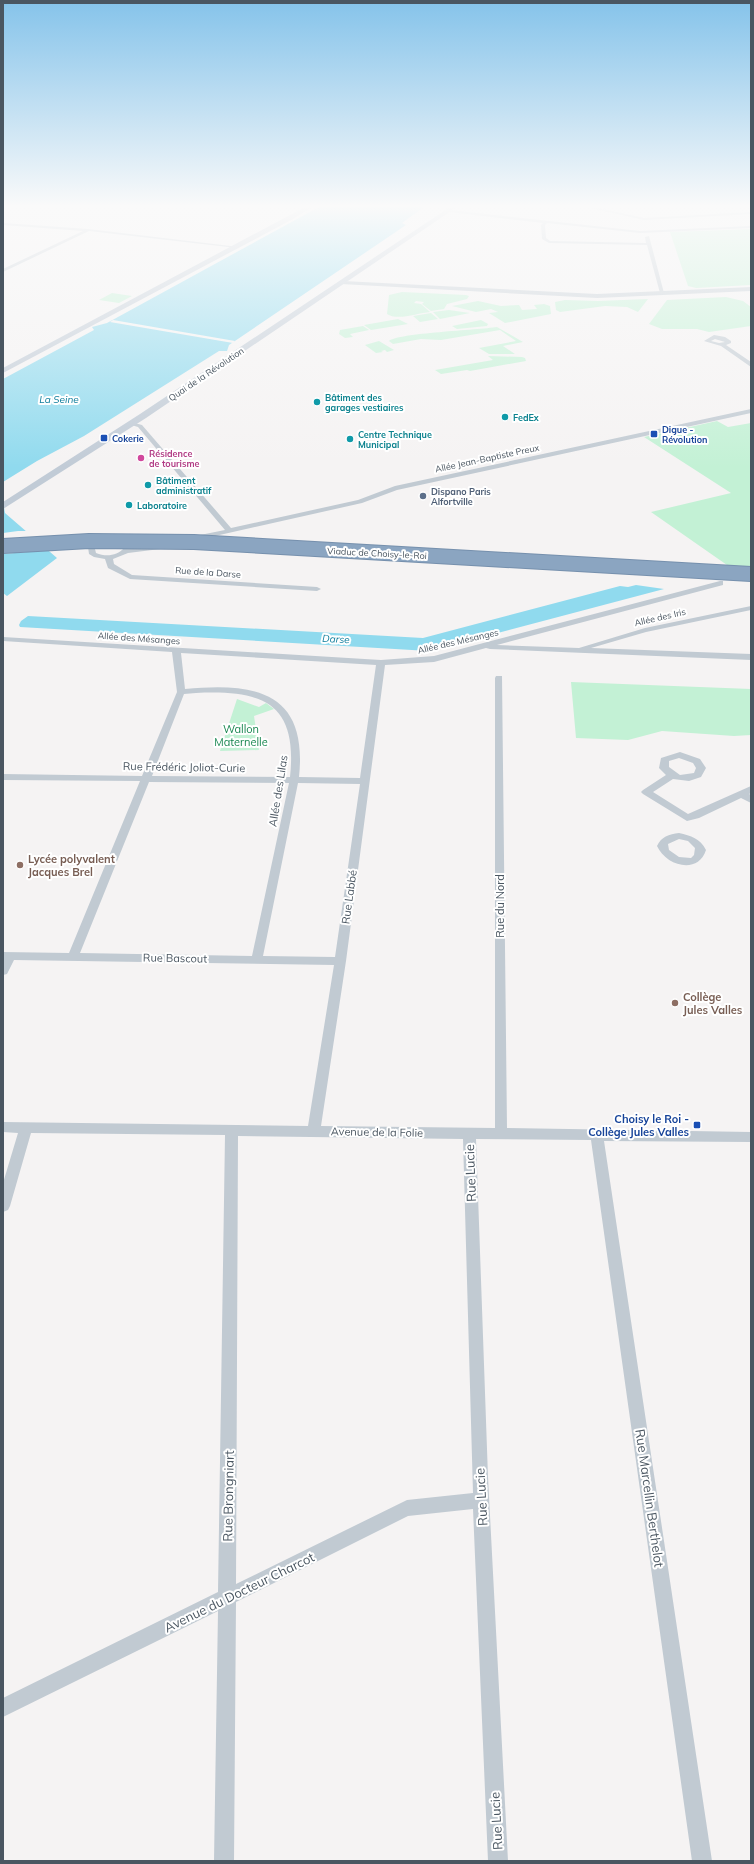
<svg xmlns="http://www.w3.org/2000/svg" width="754" height="1864" font-family="Mulish,sans-serif">
<style>
.green{fill:#c3f1d5}
.water{fill:#90daee}
.pier{fill:#f5f3f3}
.lines{fill:none;stroke-linecap:round;stroke-linejoin:round}
.minor{fill:#c1cad2;fill-rule:evenodd}
.tertiary{fill:#c1cad2;fill-rule:evenodd}
.secondary{fill:#c1cbd6;fill-rule:evenodd}
.motorway-bridge-casing{stroke:#7690ad;stroke-width:16;stroke-linecap:butt}
.motorway-bridge{stroke:#8ba5c1;stroke-width:14}
.culture-dot{fill:#0f9aa8;stroke:#fff;stroke-width:1.5}
.transit-dot{fill:#1a4fb4;stroke:#fff;stroke-width:1.5}
.hotel-dot{fill:#d1479c;stroke:#fff;stroke-width:1.5}
.service-dot{fill:#5c6f8a;stroke:#fff;stroke-width:1.5}
.education-dot{fill:#8d6e63;stroke:#fff;stroke-width:1.5}
.labels{text-anchor:middle;dominant-baseline:central;stroke-width:4;stroke-linejoin:round;paint-order:stroke}
.far-street-label{font-size:9px;fill:#4a5661;stroke:#fff}
.far-culture-label{font-size:9px;font-weight:bold;fill:#0d838f;stroke:#fff;text-anchor:start}
.far-transit-label{font-size:9px;font-weight:bold;fill:#164399;stroke:#fff;text-anchor:start}
.far-hotel-label{font-size:9px;font-weight:bold;fill:#b23c85;stroke:#fff;text-anchor:start}
.far-service-label{font-size:9px;font-weight:bold;fill:#4e5e75;stroke:#fff;text-anchor:start}
.far-water-label{font-size:10px;font-style:italic;fill:#0c7c9b;stroke:#fff}
.park-label{font-size:11px;fill:#17864f;stroke:#fff}
.street-label{font-size:11px;fill:#4a5661;stroke:#fff}
.education-label{font-size:11px;font-weight:bold;fill:#785e54;stroke:#fff;text-anchor:start}
.transit-label{font-size:11px;font-weight:bold;fill:#164399;stroke:#fff;text-anchor:end}
.near-street-label{font-size:13px;fill:#4a5661;stroke:#fff}
</style>
<rect width="100%" height="100%" fill="#f5f3f3"/>
<path class="green" d="M 751,229 L 751,285 L 696,288 L 688,286 L 670,232 Z
M 402,292 L 466,295 L 469,296 L 467,299 L 447,304 L 444,309 L 431,311 L 422,304 L 424,302 L 416,301 L 414,303 L 421,304 L 430,312 C 418,313 397,321 387,314 L 389,295 Z
M 112,293 L 132,296 L 119,303 L 99,300 Z
M 726,297 L 743,301 L 751,307 L 751,326 L 709,332 L 697,329 L 662,329 L 649,324 L 667,300 Z
M 648,299 L 638,312 L 627,307 L 605,306 L 560,312 L 556,310 L 555,302 L 565,300 L 598,301 Z
M 478,301 L 501,306 L 519,305 L 522,310 L 537,309 L 534,305 L 544,304 L 550,306 L 551,314 L 505,323 L 489,313 L 498,312 L 491,309 L 476,312 L 452,306 Z
M 449,310 L 470,313 L 440,319 L 433,312 Z
M 431,313 L 438,319 L 420,322 L 413,316 Z
M 398,319 L 408,324 L 371,330 L 364,325 Z
M 481,320 L 488,324 L 487,326 L 457,329 L 452,326 Z
M 363,326 L 369,330 L 350,334 L 353,337 L 345,338 L 339,334 L 340,330 Z
M 497,327 L 523,342 L 503,346 L 515,354 L 489,354 L 479,348 L 516,341 L 500,330 L 441,340 L 421,339 L 393,344 L 389,341 C 398,333 478,330 497,327 Z
M 379,341 L 394,350 L 387,352 L 385,350 L 381,351 L 383,352 L 376,353 L 365,345 Z
M 488,356 L 522,357 L 525,358 L 526,361 L 470,371 L 467,370 L 441,374 L 435,370 L 493,360 Z
M 717,421 L 728,427 L 751,423 L 751,569 L 737,572 L 651,512 L 731,493 L 644,437 Z
M 571,682 L 751,689 L 751,735 L 734,736 L 662,731 L 628,740 L 576,738 Z
M 237,699 L 259,707 L 266,703 L 274,709 L 254,716 L 259,750 L 220,751 Z"/>
<path class="water" d="M 319,207 L 424,207 L 402,223 L 406,225 L 229,345 L 227,351 L 219,351 L 84,436 L 37,461 L 3,482 L 3,379 L 94,330 L 92,327 L 107,323 Z
M 3,502 L 5,513 L 57,558 L 7,596 L 3,593 Z
M 636,585 L 664,589 L 429,651 L 20,627 L 19,625 L 21,621 L 28,616 L 423,638 L 620,586 L 628,587 Z"/>
<path class="pier" d="M 113,320 L 235,341 L 233,343 L 110,322 Z
M 18,531 L 28,531 L 50,550 L 3,554 L 3,533 Z"/>
<g class="lines">
<path class="minor" d="M 586,207 L 593,207 L 644,218 L 751,212 L 751,214 L 644,220 Z
M 450,210 L 640,231 L 751,226 L 751,228 L 640,233 L 547,223 L 545,225 L 546,238 L 550,241 L 646,243 L 645,237 L 649,236 L 664,293 L 662,294 L 660,293 L 647,245 L 549,243 L 542,239 L 541,225 L 543,223 L 449,212 Z
M 3,223 L 88,229 L 239,247 L 237,248 L 89,231 L 3,272 L 3,269 L 83,231 L 3,225 Z
M 714,335 L 725,337 L 731,341 L 731,343 L 726,345 L 751,362 L 751,367 L 721,346 L 704,341 ZM 715,339 L 725,342 L 719,343 L 711,341 Z
M 751,409 L 751,413 L 397,490 L 362,503 L 193,541 L 190,541 L 190,537 L 225,530 L 138,427 L 128,424 L 131,422 L 142,425 L 231,528 L 358,500 L 395,486 Z
M 107,538 L 120,538 L 130,543 L 132,548 L 160,545 L 164,547 L 160,549 L 128,553 L 113,559 L 114,564 L 132,575 L 317,587 L 321,589 L 317,591 L 130,579 L 108,568 L 105,559 L 94,557 L 89,554 L 88,547 L 95,541 ZM 108,542 L 116,542 L 124,548 C 117,556 106,557 96,553 L 95,549 L 101,545 Z
M 720,581 L 723,581 L 723,585 L 497,645 L 579,648 L 645,628 L 751,606 L 751,610 L 646,632 L 591,648 L 751,654 L 751,660 L 490,649 L 486,648 L 434,662 L 385,665 L 346,961 L 321,1126 L 495,1128 L 495,678 L 496,676 L 502,676 L 507,1128 L 751,1132 L 751,1142 L 604,1141 L 712,1861 L 692,1861 L 591,1140 L 476,1139 L 488,1477 L 508,1861 L 488,1861 L 473,1509 L 408,1516 L 236,1602 L 234,1861 L 214,1861 L 218,1611 L 3,1717 L 3,1698 L 218,1592 L 225,1135 L 31,1133 L 10,1206 L 8,1210 L 3,1212 L 3,1183 L 18,1133 L 3,1132 L 3,1122 L 308,1126 L 334,965 L 14,960 L 7,974 L 3,975 L 3,952 L 69,953 L 140,781 L 3,780 L 3,774 L 142,776 L 177,692 L 172,652 L 3,641 L 3,637 L 381,660 L 434,656 ZM 181,653 L 376,665 L 360,778 L 299,777 C 308,692 256,682 185,689 ZM 196,693 C 262,690 298,702 290,777 L 152,776 L 184,694 ZM 149,782 L 289,783 L 252,956 L 80,953 ZM 298,783 L 360,784 L 335,957 L 263,956 ZM 238,1136 L 463,1139 L 473,1493 L 407,1500 L 236,1584 Z
M 680,752 L 700,759 L 706,768 L 701,777 L 689,781 L 673,779 L 653,792 L 688,814 L 751,786 L 751,793 L 749,794 L 751,795 L 751,803 L 741,798 L 699,818 L 687,821 L 643,794 L 641,792 L 643,790 L 666,775 L 659,768 L 661,758 ZM 679,758 L 693,763 L 696,768 L 694,773 L 680,775 L 669,767 L 669,761 Z
M 679,833 C 691,836 700,838 706,850 C 698,875 666,866 657,846 C 661,837 669,834 679,833 ZM 679,839 L 688,841 L 695,848 L 694,855 L 691,858 L 679,857 L 669,850 L 668,844 Z"/>
<path class="tertiary" d="M 343,281 L 597,294 L 751,287 L 751,291 L 597,298 L 341,284 L 341,282 Z"/>
<path class="secondary" d="M 305,207 L 312,207 L 293,219 L 3,373 L 3,368 Z
M 450,207 L 457,207 L 146,418 L 3,509 L 3,502 L 140,414 Z"/>
<defs>
<path id="motorway-bridge" d="M 3,546 L 89,541 L 194,542 L 751,574"/>
</defs>
<use href="#motorway-bridge" class="motorway-bridge-casing"/>
<use href="#motorway-bridge" class="motorway-bridge"/>
</g>
<linearGradient id="sky" x2="0" y2="1"><stop stop-color="#85c3ea"/><stop offset="0.44" stop-color="#fafafa"/><stop offset="1" stop-color="#fafafa" stop-opacity="0"/></linearGradient>
<rect width="754" height="468" fill="url(#sky)"/>
<g class="culture-dot">
<circle cx="317" cy="402" r="4"/>
<circle cx="505" cy="417" r="4"/>
<circle cx="350" cy="439" r="4"/>
<circle cx="148" cy="485" r="4"/>
<circle cx="129" cy="505" r="4"/>
</g>
<g class="transit-dot">
<rect x="650" y="430" width="8" height="8" rx="2"/>
<rect x="100" y="434" width="8" height="8" rx="2"/>
<rect x="693" y="1121" width="8" height="8" rx="2"/>
</g>
<circle class="hotel-dot" cx="141" cy="458" r="4"/>
<circle class="service-dot" cx="423" cy="496" r="4"/>
<g class="education-dot">
<circle cx="20" cy="865" r="4"/>
<circle cx="675" cy="1003" r="4"/>
</g>
<g class="labels">
<g class="far-street-label">
<text transform="translate(206 374) rotate(-34)">Quai de la Révolution</text>
<text transform="translate(487 458) rotate(-12)">Allée Jean-Baptiste Preux</text>
<text transform="translate(377 553) rotate(3)">Viaduc de Choisy-le-Roi</text>
<text transform="translate(208 572) rotate(4)">Rue de la Darse</text>
<text transform="translate(660 617) rotate(-13)">Allée des Iris</text>
<text transform="translate(139 638) rotate(4)">Allée des Mésanges</text>
<text transform="translate(458 641) rotate(-13)">Allée des Mésanges</text>
</g>
<g class="far-culture-label">
<text x="325" y="397">Bâtiment des<tspan x="325" dy="10">garages vestiaires</tspan></text>
<text x="513" y="417">FedEx</text>
<text x="358" y="434">Centre Technique<tspan x="358" dy="10">Municipal</tspan></text>
<text x="156" y="480">Bâtiment<tspan x="156" dy="10">administratif</tspan></text>
<text x="137" y="505">Laboratoire</text>
</g>
<g class="far-transit-label">
<text x="662" y="429">Digue -<tspan x="662" dy="10">Révolution</tspan></text>
<text x="112" y="438">Cokerie</text>
</g>
<g class="far-hotel-label">
<text x="149" y="453">Résidence<tspan x="149" dy="10">de tourisme</tspan></text>
</g>
<g class="far-service-label">
<text x="431" y="491">Dispano Paris<tspan x="431" dy="10">Alfortville</tspan></text>
</g>
<g class="far-water-label">
<text x="59" y="399">La Seine</text>
<text transform="translate(336 639) rotate(3)">Darse</text>
</g>
<g class="park-label">
<text x="241" y="729">Wallon<tspan x="241" dy="13">Maternelle</tspan></text>
</g>
<g class="street-label">
<text transform="translate(184 767) rotate(1)">Rue Frédéric Joliot-Curie</text>
<text transform="translate(278 791) rotate(-81)">Allée des Lilas</text>
<text transform="translate(349 897) rotate(-82)">Rue Labbé</text>
<text transform="translate(500 906) rotate(-90)">Rue du Nord</text>
<text transform="translate(175 958) rotate(1)">Rue Bascout</text>
<text transform="translate(377 1132) rotate(1)">Avenue de la Folie</text>
</g>
<g class="education-label">
<text x="28" y="859">Lycée polyvalent<tspan x="28" dy="13">Jacques Brel</tspan></text>
<text x="683" y="997">Collège<tspan x="683" dy="13">Jules Valles</tspan></text>
</g>
<g class="transit-label">
<text x="689" y="1119">Choisy le Roi -<tspan x="689" dy="13">Collège Jules Valles</tspan></text>
</g>
<g class="near-street-label">
<text transform="translate(470 1173) rotate(-92)">Rue Lucie</text>
<text transform="translate(228 1496) rotate(-89)">Rue Brongniart</text>
<text transform="translate(481 1497) rotate(-93)">Rue Lucie</text>
<text transform="translate(650 1498) rotate(82)">Rue Marcellin Berthelot</text>
<text transform="translate(239 1592) rotate(-26)">Avenue du Docteur Charcot</text>
<text transform="translate(496 1821) rotate(-93)">Rue Lucie</text>
</g>
</g>
<rect width="754" height="1864" fill="none" stroke="#4a5661" stroke-width="8"/>
</svg>
